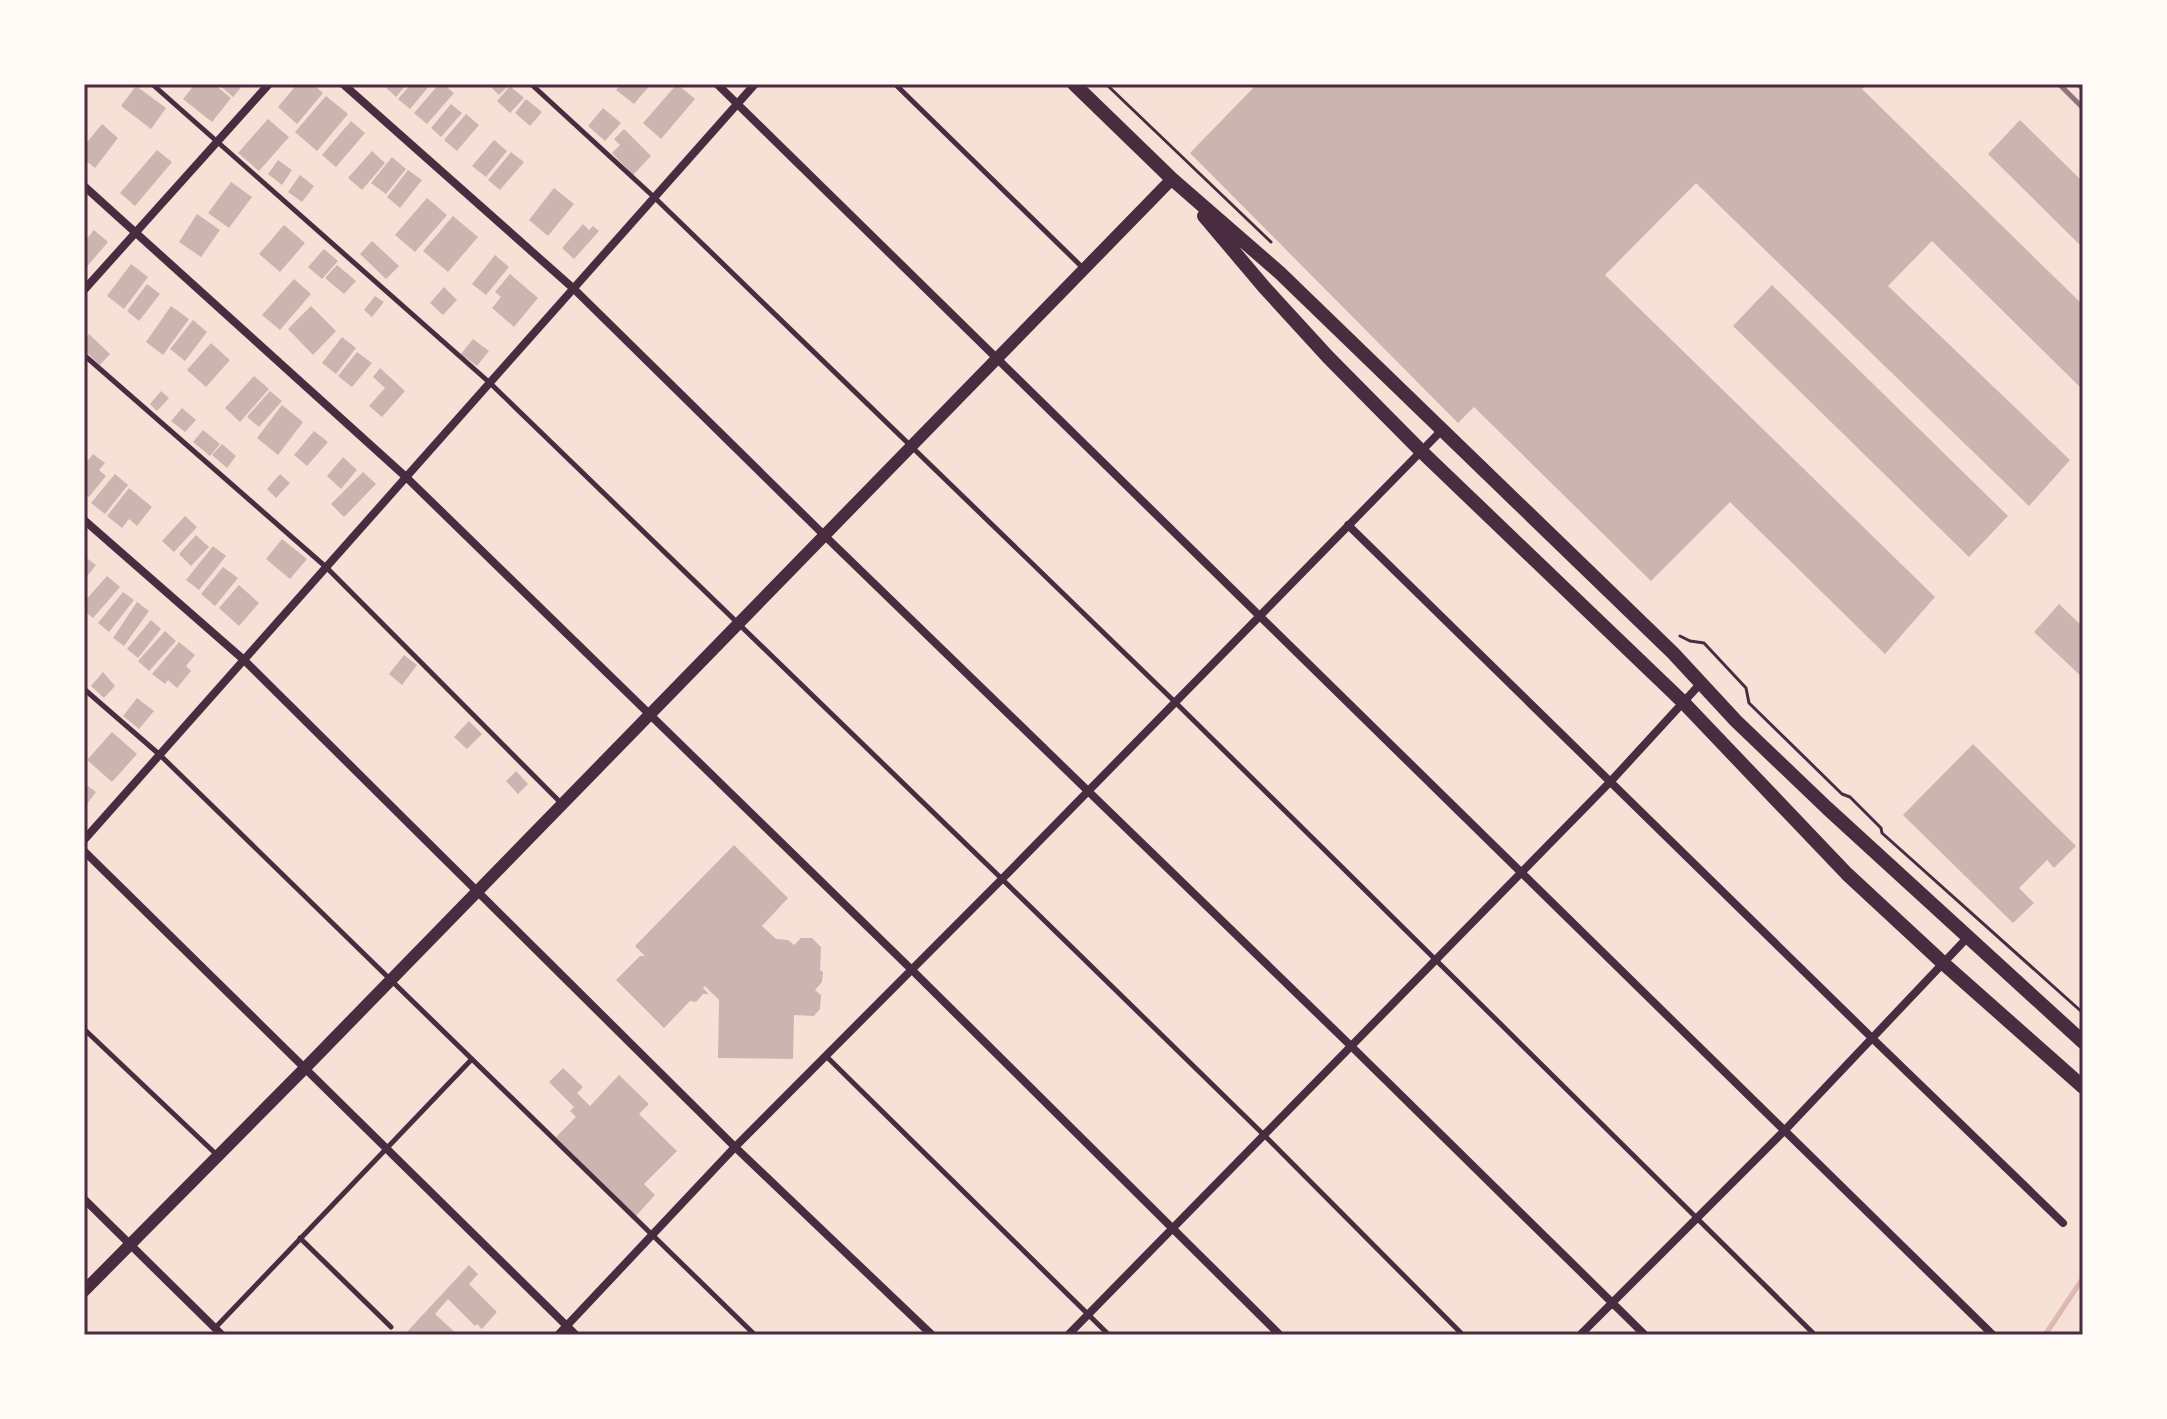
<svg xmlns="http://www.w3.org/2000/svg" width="2167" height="1419" font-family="Manrope,sans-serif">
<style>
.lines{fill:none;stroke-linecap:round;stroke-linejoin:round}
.stream{stroke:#dcb8b0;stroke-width:5}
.building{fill:#ccb4b1}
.path{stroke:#4a2c40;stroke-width:3}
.service{stroke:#4a2c40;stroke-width:5}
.minor{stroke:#4a2c40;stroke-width:8}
.tertiary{stroke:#4a2c40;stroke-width:12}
.primary{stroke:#4a2c40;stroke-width:14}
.rail{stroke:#8f747c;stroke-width:5}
.neatline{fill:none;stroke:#4a2c40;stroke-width:3}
</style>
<rect width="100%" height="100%" fill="#f7e1d7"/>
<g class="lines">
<path class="stream" d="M 2045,1335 L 2083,1278"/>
</g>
<path class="building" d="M 195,84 L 214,84 L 231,98 L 212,122 L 183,99 Z
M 218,84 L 244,84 L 233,97 Z
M 297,84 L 313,84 L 323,93 L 297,124 L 278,107 Z
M 386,84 L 407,84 L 396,97 L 384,86 Z
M 411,84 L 431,84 L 410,109 L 398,99 Z
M 439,84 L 443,84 L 454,93 L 427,124 L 414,113 Z
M 488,84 L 510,84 L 499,95 Z
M 621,84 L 651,84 L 634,104 L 616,90 Z
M 677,84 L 695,99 L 661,139 L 643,123 Z
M 1257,84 L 1867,84 L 1862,89 L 2083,305 L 2083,390 L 1932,241 L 1888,286 L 2070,460 L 2029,506 L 1696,183 L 1605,275 L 1935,597 L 1885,654 L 1730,502 L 1651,581 L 1474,407 L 1458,423 L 1190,153 Z
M 136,86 L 166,108 L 151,129 L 121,106 Z
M 510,86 L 524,98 L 510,113 L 497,101 Z
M 326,96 L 348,114 L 317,151 L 295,132 Z
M 526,99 L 542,112 L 530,126 L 515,113 Z
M 451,104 L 462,113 L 441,137 L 431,128 Z
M 603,108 L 621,123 L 605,141 L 588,126 Z
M 466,114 L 479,125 L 457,151 L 444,140 Z
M 268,119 L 289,137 L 259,171 L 238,153 Z
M 2020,120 L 2083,182 L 2083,248 L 1988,154 Z
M 351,121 L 365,133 L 336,167 L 322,155 Z
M 102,124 L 118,138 L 95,168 L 84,159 L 84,146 Z
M 624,129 L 651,156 L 633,175 L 612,153 L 620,145 L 614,139 Z
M 494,140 L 507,151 L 486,177 L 472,166 Z
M 157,150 L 172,162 L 135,206 L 120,193 Z
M 372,151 L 385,163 L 362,190 L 348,178 Z
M 511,152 L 524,162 L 500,190 L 488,180 Z
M 392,157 L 406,169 L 386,194 L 371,183 Z
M 278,160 L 292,170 L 282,185 L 268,174 Z
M 408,170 L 422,180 L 400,208 L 387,197 Z
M 300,175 L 314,186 L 302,202 L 288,192 Z
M 231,182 L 252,197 L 229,228 L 208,213 Z
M 554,188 L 574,204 L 548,236 L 529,220 Z
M 427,198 L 447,215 L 415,252 L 395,235 Z
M 197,214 L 220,230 L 201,257 L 179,242 Z
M 453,216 L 478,237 L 448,272 L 423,251 Z
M 583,224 L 589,230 L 593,226 L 599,231 L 574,259 L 562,248 Z
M 284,225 L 305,243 L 280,272 L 259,254 Z
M 94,230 L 108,242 L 84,270 L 84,242 Z
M 372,241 L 399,266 L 386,279 L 360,254 Z
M 324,249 L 338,261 L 322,279 L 308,267 Z
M 495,255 L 509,267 L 486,295 L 472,284 Z
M 131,264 L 148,277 L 124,309 L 107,296 Z
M 337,265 L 356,281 L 344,294 L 325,278 Z
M 510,274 L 538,298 L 514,327 L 492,308 L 501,297 L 495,292 Z
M 294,279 L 311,294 L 280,330 L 262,315 Z
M 147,284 L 160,294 L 139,321 L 127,311 Z
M 1772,285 L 2008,516 L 1969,557 L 1733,326 Z
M 444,287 L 457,300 L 443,315 L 430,303 Z
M 375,296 L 384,302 L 372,317 L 364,310 Z
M 171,306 L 189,319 L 163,355 L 146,342 Z
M 311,306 L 336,331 L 313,355 L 288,329 Z
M 193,320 L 207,332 L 185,361 L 170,349 Z
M 89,334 L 110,354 L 100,365 L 84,350 L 84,339 Z
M 342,337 L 356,348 L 336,374 L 322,363 Z
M 473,339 L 489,351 L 477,366 L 461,354 Z
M 211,343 L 230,360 L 206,387 L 187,370 Z
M 357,352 L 372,363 L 352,387 L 338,376 Z
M 380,368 L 405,391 L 382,417 L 369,406 L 385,388 L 373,377 Z
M 254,376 L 269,389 L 240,422 L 225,408 Z
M 161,391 L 169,398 L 157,411 L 150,404 Z
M 270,391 L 282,401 L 259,427 L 247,417 Z
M 282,405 L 303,422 L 278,455 L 257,438 Z
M 182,408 L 196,420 L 185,432 L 171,421 Z
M 203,430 L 220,444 L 210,456 L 193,442 Z
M 314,431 L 328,442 L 307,466 L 294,455 Z
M 222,444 L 236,456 L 227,468 L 212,455 Z
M 93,454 L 105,463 L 99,470 L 106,476 L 89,497 L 84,493 L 84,465 Z
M 343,457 L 357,470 L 341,489 L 327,476 Z
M 363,472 L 376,484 L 344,517 L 331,504 Z
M 115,474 L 128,485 L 105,514 L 91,503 Z
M 280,474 L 290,483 L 276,498 L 267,489 Z
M 129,488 L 152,507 L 137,526 L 129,519 L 122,528 L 107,516 Z
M 185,516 L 197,527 L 174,552 L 162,541 Z
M 196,535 L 209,547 L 191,566 L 179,554 Z
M 282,539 L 307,559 L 290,579 L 266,559 Z
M 213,546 L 226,556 L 199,590 L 186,580 Z
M 84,556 L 96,565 L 84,580 Z
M 223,567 L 238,578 L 215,606 L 201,594 Z
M 107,576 L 120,587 L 93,618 L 84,611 L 84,602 Z
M 239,585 L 259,603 L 239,626 L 219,608 Z
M 123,592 L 134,600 L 109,632 L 98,623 Z
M 137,602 L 149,611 L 124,646 L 113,638 Z
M 2059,604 L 2083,627 L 2083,678 L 2034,632 Z
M 151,620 L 161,629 L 138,658 L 127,649 Z
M 165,631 L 176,641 L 149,671 L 138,661 Z
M 179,642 L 195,655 L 186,666 L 191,671 L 177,688 L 168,680 L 165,684 L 152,674 Z
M 404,655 L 417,665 L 402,685 L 389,674 Z
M 103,672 L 115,686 L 104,698 L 91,686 Z
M 137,698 L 154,711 L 139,729 L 123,716 Z
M 469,721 L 482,734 L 467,749 L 454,737 Z
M 112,732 L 137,754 L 112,782 L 87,760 Z
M 1973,744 L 2076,846 L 2054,868 L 2047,860 L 2019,888 L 2034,903 L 2013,923 L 1903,815 Z
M 516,771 L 528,784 L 518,794 L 506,781 Z
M 84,783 L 96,792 L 84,808 Z
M 734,845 L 788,898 L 762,926 L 776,939 L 788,940 L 794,945 L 801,938 L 812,938 L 821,947 L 820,970 L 823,972 L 822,982 L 815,990 L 821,995 L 820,1009 L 814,1016 L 794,1015 L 793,1059 L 718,1058 L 719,1000 L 705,986 L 703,988 L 709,994 L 703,994 L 696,1002 L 690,1001 L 664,1028 L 616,980 L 640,956 L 645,956 L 635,946 Z
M 563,1068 L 583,1087 L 577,1093 L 590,1106 L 619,1075 L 649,1104 L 639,1114 L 677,1151 L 644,1184 L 655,1195 L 636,1216 L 556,1137 L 576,1117 L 570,1111 L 574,1107 L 549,1082 Z
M 469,1265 L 478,1274 L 469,1284 L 497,1312 L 482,1329 L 477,1324 L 475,1326 L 448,1299 L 435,1314 L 458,1335 L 404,1335 Z"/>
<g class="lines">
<path class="path" d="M 1106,84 L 1271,242
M 1680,636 L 1690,641 L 1704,643 L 1746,688 L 1749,703 L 1842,794 L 1850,797 L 1881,828 L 1882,833 L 2083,1013"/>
<path class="service" d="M 152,84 L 490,383 L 1002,879 L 1264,1135 L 1463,1335
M 531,84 L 655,198 L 1175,702 L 1815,1335
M 895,84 L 1084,269
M 84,355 L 326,567 L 561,803
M 84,689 L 160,755 L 755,1335
M 84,1029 L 217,1155
M 826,1056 L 1109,1335
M 300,1238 L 391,1327
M 215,1328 L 472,1059"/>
<path class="minor" d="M 343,84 L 574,289 L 825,536 L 1351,1046 L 1645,1335
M 717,84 L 1993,1335
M 84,186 L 406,477 L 912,970 L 1280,1335
M 84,290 L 269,84
M 84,520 L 244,660 L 735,1147 L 932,1335
M 1348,525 L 1872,1038 L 2063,1223
M 84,840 L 755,84
M 84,851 L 576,1335
M 84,1199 L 222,1335
M 558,1335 L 735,1147 L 1002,879 L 1442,430
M 1068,1335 L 1611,781 L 1701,683
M 1580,1335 L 1785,1130 L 1967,938"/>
<path class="tertiary" d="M 84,1291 L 306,1067 L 1172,179"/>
<path class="primary" d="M 1074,84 L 1172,179 L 1280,273 L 1673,653 L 1736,721 L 1827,808 L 2083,1042
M 1204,216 L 1264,287 L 1328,357 L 1421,451 L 1683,702 L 1847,874 L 1943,963 L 2083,1087"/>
<path class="rail" d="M 2059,84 L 2083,108
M 2078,84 L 2083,89"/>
</g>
<rect width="2167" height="1419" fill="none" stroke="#fffaf5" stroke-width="172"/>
<rect x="86" y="86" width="1995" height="1247" class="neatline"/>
</svg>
